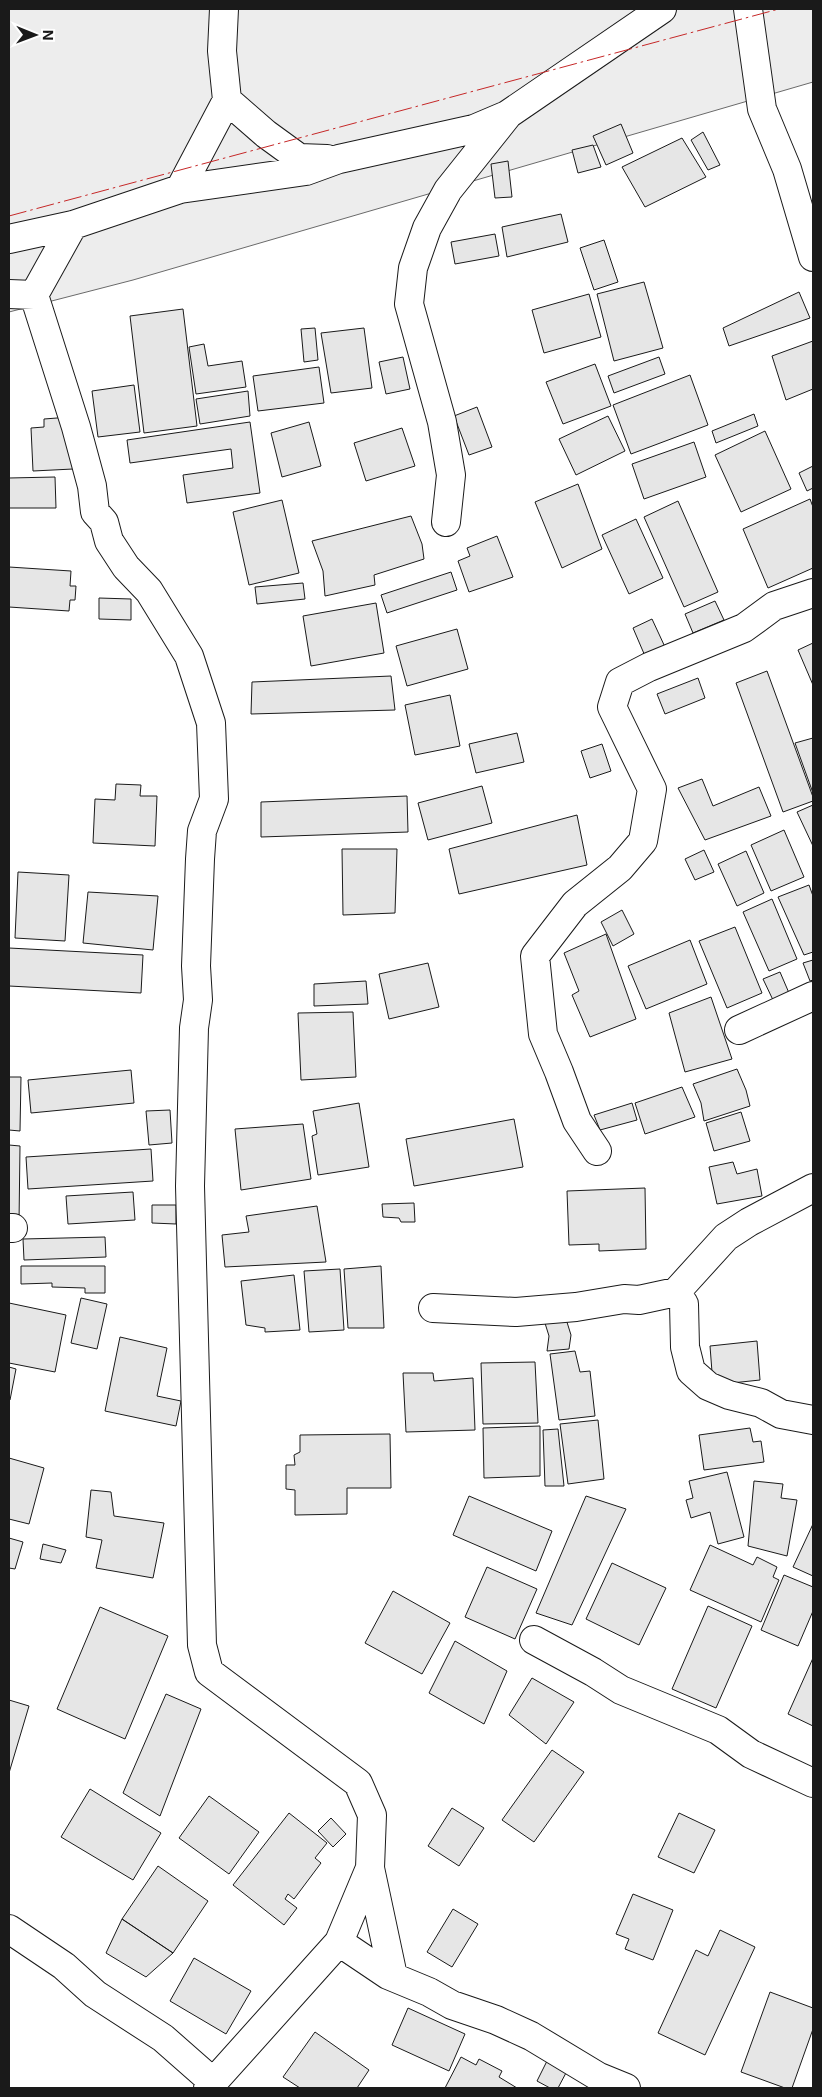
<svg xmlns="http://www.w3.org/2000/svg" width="822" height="2097" font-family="Inter,sans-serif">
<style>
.built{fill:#ededed;stroke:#6a6a6a}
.building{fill:#e6e6e6;stroke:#1a1a1a}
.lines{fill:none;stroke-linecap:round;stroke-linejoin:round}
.street-casing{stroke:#1a1a1a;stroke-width:30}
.street{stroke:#fff;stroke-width:28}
.power{stroke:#c62828;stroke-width:1;stroke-dasharray:18 4 2.5 4;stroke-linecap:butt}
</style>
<rect width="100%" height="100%" fill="#fff"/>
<path class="built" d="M 9,9 L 813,9 L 813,82 L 133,280 L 9,312 Z"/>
<path class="building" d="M 621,124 L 633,153 L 606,165 L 593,136 Z
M 703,132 L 720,165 L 708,170 L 691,140 Z
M 682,138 L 706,177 L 645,207 L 622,167 Z
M 593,145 L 601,167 L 578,173 L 572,150 Z
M 508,161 L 512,197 L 495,198 L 491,164 Z
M 561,214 L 568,242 L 507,257 L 502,227 Z
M 495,234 L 499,256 L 455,264 L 451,242 Z
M 604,240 L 618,282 L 594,290 L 580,248 Z
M 644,282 L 663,348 L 614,361 L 597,294 Z
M 799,292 L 810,318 L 729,346 L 723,328 Z
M 589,294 L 601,337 L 544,353 L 532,310 Z
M 183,309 L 197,426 L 144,433 L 130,316 Z
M 315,328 L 318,360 L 304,362 L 301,329 Z
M 364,328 L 372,388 L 331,393 L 321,333 Z
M 813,341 L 813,389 L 786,400 L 772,356 Z
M 204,344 L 208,366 L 242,361 L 246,387 L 196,394 L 189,347 Z
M 403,357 L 410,389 L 386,394 L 379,362 Z
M 659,357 L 665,374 L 614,393 L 608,376 Z
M 595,364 L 611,406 L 563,424 L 546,382 Z
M 319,367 L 324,403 L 258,411 L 253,376 Z
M 690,375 L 708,425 L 631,454 L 613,405 Z
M 134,385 L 140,432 L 98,437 L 92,391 Z
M 248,391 L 250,416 L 200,424 L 196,399 Z
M 477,407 L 492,447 L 469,455 L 454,416 Z
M 754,414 L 758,426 L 716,443 L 712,431 Z
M 608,416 L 625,451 L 576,475 L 559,439 Z
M 70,417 L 73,469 L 33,471 L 31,428 L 44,427 L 44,419 Z
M 250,422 L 260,493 L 187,503 L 183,475 L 233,468 L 231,449 L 130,463 L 127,440 Z
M 309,422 L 321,466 L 282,477 L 271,433 Z
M 402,428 L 415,466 L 366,481 L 354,443 Z
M 765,431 L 791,489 L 741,512 L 715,455 Z
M 694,442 L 706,477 L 644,499 L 632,464 Z
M 813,466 L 813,488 L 807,491 L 799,473 Z
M 55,477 L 56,508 L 9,508 L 9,478 Z
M 578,484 L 602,549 L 562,568 L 535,502 Z
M 810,499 L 813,507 L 813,568 L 768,588 L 743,529 Z
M 282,500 L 299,573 L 249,585 L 233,512 Z
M 678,501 L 718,592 L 684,607 L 644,517 Z
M 411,516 L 422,544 L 424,559 L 374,575 L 375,585 L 325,596 L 323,571 L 312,541 Z
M 636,519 L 663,578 L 629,594 L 602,535 Z
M 497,536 L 513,577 L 469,592 L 458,561 L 470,556 L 467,548 Z
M 9,567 L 71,571 L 70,586 L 76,586 L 75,600 L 70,600 L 69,611 L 9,607 Z
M 451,572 L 457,590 L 387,613 L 381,595 Z
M 303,583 L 305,599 L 257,604 L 255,587 Z
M 99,598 L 131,599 L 131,620 L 99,619 Z
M 715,601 L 724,620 L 693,633 L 685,614 Z
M 376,603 L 384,653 L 311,666 L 303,616 Z
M 652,619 L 665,647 L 645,656 L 633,628 Z
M 457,629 L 468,669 L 407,686 L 396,646 Z
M 813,643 L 813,685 L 798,650 Z
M 767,671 L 813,797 L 813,801 L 783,812 L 736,683 Z
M 391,676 L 395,710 L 251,714 L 252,682 Z
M 698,678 L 705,698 L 665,714 L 657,694 Z
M 450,695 L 460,746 L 415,755 L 405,705 Z
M 517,733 L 524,762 L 476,773 L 469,744 Z
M 813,738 L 813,793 L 795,743 Z
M 602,744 L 611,771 L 590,778 L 581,751 Z
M 702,779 L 713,806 L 759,787 L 771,816 L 705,840 L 678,788 Z
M 116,784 L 141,785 L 140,796 L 157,796 L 155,846 L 93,843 L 95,799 L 115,800 Z
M 482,786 L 492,823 L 428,840 L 418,803 Z
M 407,796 L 408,832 L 261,837 L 261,802 Z
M 813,805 L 813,846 L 797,812 Z
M 577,815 L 587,865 L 459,894 L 449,849 Z
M 784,830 L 804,877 L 771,891 L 751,845 Z
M 342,849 L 397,849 L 395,913 L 343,915 Z
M 704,850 L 714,872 L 695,880 L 685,859 Z
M 746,851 L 764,893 L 737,906 L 718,864 Z
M 18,872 L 69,875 L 65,941 L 15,938 Z
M 809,885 L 813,896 L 813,952 L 804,955 L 778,897 Z
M 88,892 L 158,896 L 153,950 L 83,943 Z
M 772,899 L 797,959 L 769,971 L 743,912 Z
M 622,910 L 634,934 L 613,946 L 601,922 Z
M 735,927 L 762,993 L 727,1008 L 699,941 Z
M 606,934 L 636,1019 L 590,1037 L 572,995 L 579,991 L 564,953 Z
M 690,940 L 707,984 L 646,1009 L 628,966 Z
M 9,948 L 143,955 L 141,993 L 9,986 Z
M 813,960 L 813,980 L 810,981 L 803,963 Z
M 428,963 L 439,1007 L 389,1019 L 379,974 Z
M 780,972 L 789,993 L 773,1000 L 763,979 Z
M 366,981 L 368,1004 L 314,1006 L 314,984 Z
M 711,997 L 732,1059 L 685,1072 L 669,1013 Z
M 353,1012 L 356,1077 L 301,1080 L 298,1013 Z
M 737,1069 L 746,1090 L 750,1106 L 704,1121 L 701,1103 L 693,1084 Z
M 131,1070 L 134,1103 L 31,1113 L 28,1080 Z
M 9,1077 L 21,1077 L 20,1131 L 9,1130 Z
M 682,1087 L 695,1117 L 645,1134 L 635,1103 Z
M 359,1103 L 369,1167 L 318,1175 L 312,1136 L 317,1134 L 313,1111 Z
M 632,1103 L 637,1120 L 600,1130 L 594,1115 Z
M 170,1110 L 172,1143 L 149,1145 L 146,1111 Z
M 741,1112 L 750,1141 L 714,1151 L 706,1123 Z
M 514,1119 L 523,1167 L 414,1186 L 406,1139 Z
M 303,1124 L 311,1179 L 241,1190 L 235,1129 Z
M 9,1145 L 20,1146 L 19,1223 L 9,1223 Z
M 151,1149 L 153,1181 L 28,1189 L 26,1157 Z
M 733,1162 L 737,1174 L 757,1169 L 762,1196 L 717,1204 L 709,1167 Z
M 645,1188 L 646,1249 L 599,1251 L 599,1244 L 569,1245 L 567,1191 Z
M 133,1192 L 135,1220 L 68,1224 L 66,1196 Z
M 414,1203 L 415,1222 L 401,1222 L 399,1218 L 383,1217 L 382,1204 Z
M 152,1205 L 176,1205 L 176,1224 L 152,1223 Z
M 317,1206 L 326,1262 L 225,1267 L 222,1235 L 249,1232 L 246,1216 Z
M 105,1237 L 106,1257 L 24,1260 L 23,1239 Z
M 21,1266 L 105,1266 L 105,1293 L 85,1293 L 85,1288 L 52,1287 L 52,1283 L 21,1284 Z
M 381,1266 L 384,1328 L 348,1328 L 344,1269 Z
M 340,1269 L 344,1330 L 309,1332 L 304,1271 Z
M 294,1275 L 300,1330 L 265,1332 L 265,1328 L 246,1325 L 241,1281 Z
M 81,1298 L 107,1304 L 97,1349 L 71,1343 Z
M 9,1303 L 66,1315 L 55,1372 L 9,1363 Z
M 566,1319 L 571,1335 L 569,1349 L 547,1351 L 549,1336 L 544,1320 Z
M 120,1337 L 167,1348 L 157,1396 L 181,1401 L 176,1426 L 105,1411 Z
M 757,1341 L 760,1380 L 713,1385 L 710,1346 Z
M 575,1351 L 580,1372 L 590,1371 L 595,1416 L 559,1420 L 550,1354 Z
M 535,1362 L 538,1423 L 483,1424 L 481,1363 Z
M 9,1367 L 16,1369 L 10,1400 L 9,1400 Z
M 403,1373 L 433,1373 L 434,1381 L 473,1378 L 475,1430 L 406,1432 Z
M 598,1420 L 604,1479 L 568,1484 L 560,1424 Z
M 540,1426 L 540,1476 L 484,1478 L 483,1428 Z
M 750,1428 L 753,1442 L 761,1441 L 764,1462 L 704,1470 L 699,1435 Z
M 558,1429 L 564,1486 L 545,1486 L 543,1430 Z
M 390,1434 L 391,1488 L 347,1488 L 347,1514 L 295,1515 L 295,1490 L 286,1489 L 286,1465 L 295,1465 L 294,1455 L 300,1452 L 300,1435 Z
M 9,1458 L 44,1468 L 29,1524 L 9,1519 Z
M 727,1472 L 744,1537 L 718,1544 L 710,1512 L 691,1518 L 686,1500 L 693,1498 L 689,1481 Z
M 754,1481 L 783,1484 L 781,1498 L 797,1500 L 787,1556 L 748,1546 Z
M 91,1490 L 111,1492 L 114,1516 L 164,1523 L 153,1578 L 96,1568 L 102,1540 L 86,1537 Z
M 469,1496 L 552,1531 L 536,1571 L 453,1535 Z
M 586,1496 L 626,1509 L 572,1625 L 536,1613 Z
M 813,1524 L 813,1576 L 793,1567 Z
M 9,1538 L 23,1542 L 15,1569 L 9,1568 Z
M 43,1544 L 66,1550 L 61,1563 L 40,1559 Z
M 710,1545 L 753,1565 L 757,1557 L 777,1567 L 773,1577 L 779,1580 L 761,1622 L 690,1590 Z
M 612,1563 L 666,1588 L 639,1645 L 586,1619 Z
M 487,1567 L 537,1589 L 515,1639 L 465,1617 Z
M 784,1575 L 813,1587 L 813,1611 L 798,1646 L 761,1630 Z
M 393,1591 L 450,1623 L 422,1674 L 365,1643 Z
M 708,1606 L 752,1626 L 716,1708 L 672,1689 Z
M 100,1607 L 168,1636 L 125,1739 L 57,1709 Z
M 455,1641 L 507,1671 L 484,1724 L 429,1693 Z
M 813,1658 L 813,1726 L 788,1714 Z
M 532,1678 L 574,1702 L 546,1744 L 509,1715 Z
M 166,1694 L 201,1709 L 160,1816 L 123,1793 Z
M 9,1700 L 29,1706 L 9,1773 Z
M 552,1750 L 584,1772 L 534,1842 L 502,1820 Z
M 90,1789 L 161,1833 L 133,1880 L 61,1837 Z
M 209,1796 L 259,1832 L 229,1874 L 179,1838 Z
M 452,1808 L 484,1828 L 459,1866 L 428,1846 Z
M 289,1813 L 327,1843 L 315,1858 L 321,1863 L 294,1899 L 288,1894 L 285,1899 L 297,1908 L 284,1925 L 233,1885 Z
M 679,1813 L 715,1830 L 694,1873 L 658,1857 Z
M 331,1818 L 346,1834 L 333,1847 L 318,1831 Z
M 158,1866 L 208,1901 L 173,1953 L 122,1919 Z
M 633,1894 L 673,1910 L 653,1960 L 625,1949 L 629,1939 L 616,1934 Z
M 453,1909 L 478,1924 L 452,1967 L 427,1952 Z
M 122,1919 L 173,1953 L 146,1977 L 106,1953 Z
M 720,1930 L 755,1947 L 705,2055 L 658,2033 L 696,1950 L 708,1956 Z
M 194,1958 L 251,1991 L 226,2034 L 170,2001 Z
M 770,1992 L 813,2008 L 813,2029 L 792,2088 L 785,2088 L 741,2072 Z
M 408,2008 L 465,2034 L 449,2071 L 392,2045 Z
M 315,2032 L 369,2070 L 357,2088 L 300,2088 L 283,2077 Z
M 461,2057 L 476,2065 L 479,2059 L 502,2071 L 499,2077 L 517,2088 L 445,2088 Z
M 547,2061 L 567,2071 L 558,2088 L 550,2088 L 537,2081 Z"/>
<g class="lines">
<defs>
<path id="street" d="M 224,9 L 222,51 L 227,100 L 266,134 L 299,158 L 327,159
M 748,9 L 762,109 L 787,169 L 813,257
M 180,189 L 227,100
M 9,239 L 73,225 L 180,189 L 306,171 L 339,159 L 474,129 L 507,115 L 662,9
M 9,294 L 34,295 L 76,427 L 92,486 L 95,512 L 104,522 L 109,541 L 126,567 L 149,591 L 189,656 L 211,723 L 214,799 L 202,831 L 200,859 L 196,966 L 198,1000 L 194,1028 L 190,1186 L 202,1645 L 209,1672 L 358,1783 L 372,1815 L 370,1868 L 393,1976
M 34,295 L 73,225
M 446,522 L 451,475 L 442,422 L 409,304 L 413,268 L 427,228 L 448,190 L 507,116
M 739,1030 L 813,996
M 597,1151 L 577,1121 L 559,1072 L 543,1034 L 535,956 L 575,904 L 620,868 L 643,841 L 652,789 L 612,707 L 620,682 L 649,667 L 744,628 L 774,606 L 813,593
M 9,1228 L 13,1228
M 676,1292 L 684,1304 L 685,1347 L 691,1371 L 708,1386 L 729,1395 L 761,1403 L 781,1414 L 813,1420
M 433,1308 L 516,1312 L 576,1307 L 624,1299 L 639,1300 L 676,1292 L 726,1237 L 749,1222 L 813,1188
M 534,1640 L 593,1672 L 621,1690 L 718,1730 L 751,1754 L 813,1783
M 9,1929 L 64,1966 L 95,1994 L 163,2038 L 213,2082
M 339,1942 L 388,1975 L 429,1992 L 452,2005 L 496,2020 L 531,2036 L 599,2077 L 626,2088
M 208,2088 L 339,1942 L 370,1868"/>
</defs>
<use href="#street" class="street-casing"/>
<use href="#street" class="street"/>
<path class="power" d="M 9,216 L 779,9"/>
</g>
<rect width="822" height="2097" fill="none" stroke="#1a1a1a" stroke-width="20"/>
<g transform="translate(35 35) rotate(91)" stroke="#ffffff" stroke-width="4" paint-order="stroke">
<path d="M0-4L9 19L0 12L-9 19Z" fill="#1a1a1a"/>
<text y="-8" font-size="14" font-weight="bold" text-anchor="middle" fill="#1a1a1a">N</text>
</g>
</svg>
